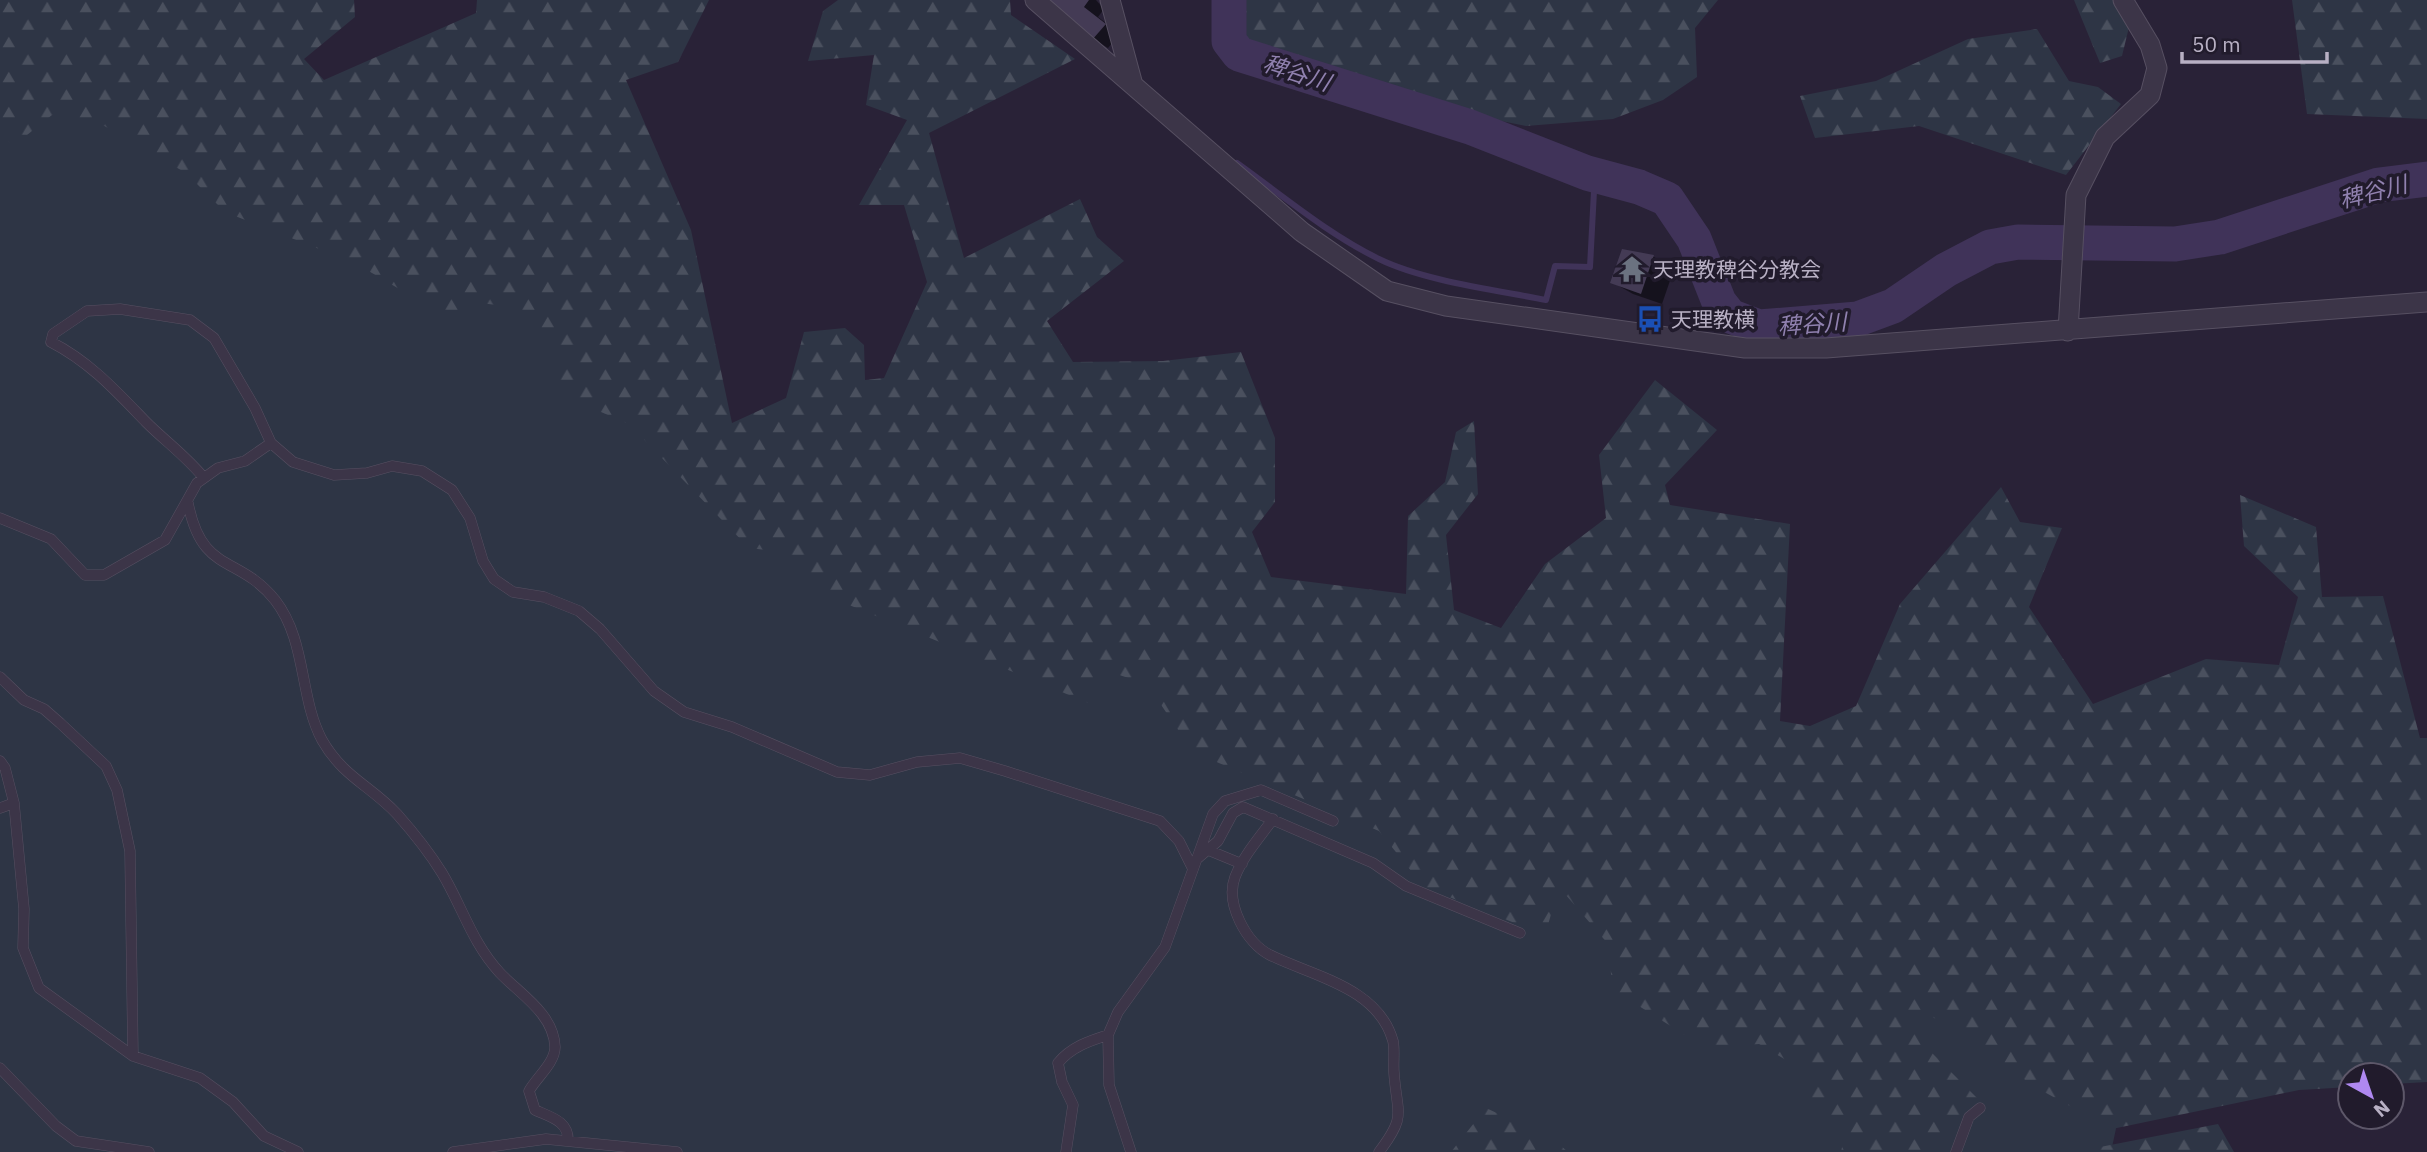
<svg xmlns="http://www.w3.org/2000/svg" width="2427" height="1152" font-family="'IBM Plex Sans','Noto Sans JP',sans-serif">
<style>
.grass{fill:#2e3545}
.forest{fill:url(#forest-firs)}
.shadow{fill:#0007}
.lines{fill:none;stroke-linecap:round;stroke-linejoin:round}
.stream{stroke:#403359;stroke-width:6}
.river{stroke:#403359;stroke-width:35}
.building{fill:#443b55}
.lane-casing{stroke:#575062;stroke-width:11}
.street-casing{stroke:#575062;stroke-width:21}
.lane{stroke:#3c3548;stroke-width:10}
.street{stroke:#3c3548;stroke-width:19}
.labels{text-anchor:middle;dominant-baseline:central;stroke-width:7;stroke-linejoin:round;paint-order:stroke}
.poi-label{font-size:21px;fill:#b8b0c4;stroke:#211b2c;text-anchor:start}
.water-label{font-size:23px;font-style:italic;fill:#9081af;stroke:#211b2c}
</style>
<defs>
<pattern id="forest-firs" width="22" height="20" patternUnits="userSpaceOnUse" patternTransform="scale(1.75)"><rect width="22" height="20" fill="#2e3545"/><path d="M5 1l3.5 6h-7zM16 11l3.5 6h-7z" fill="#4a505e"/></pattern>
</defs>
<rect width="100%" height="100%" fill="#292237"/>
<path class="grass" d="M 113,81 L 489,258 L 641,409 L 1134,664 L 1554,867 L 1914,981 L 2120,1110 L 2111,1152 L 0,1152 L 0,91 Z"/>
<path class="forest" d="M 0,0 L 354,0 L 355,17 L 304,59 L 324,80 L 476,13 L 477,0 L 709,0 L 678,62 L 626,80 L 691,230 L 732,423 L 786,398 L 804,332 L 845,328 L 864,345 L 865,380 L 884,378 L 927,282 L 904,205 L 859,205 L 907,120 L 866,105 L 874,55 L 808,61 L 823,11 L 838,0 L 1010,0 L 1011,15 L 1075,59 L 929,133 L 964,258 L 1080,199 L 1097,237 L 1124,261 L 1047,321 L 1073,362 L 1163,361 L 1241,352 L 1275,438 L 1275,502 L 1252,532 L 1271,577 L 1406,594 L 1408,516 L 1445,482 L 1456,432 L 1474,421 L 1478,494 L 1446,535 L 1454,610 L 1501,628 L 1545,564 L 1606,518 L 1599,455 L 1655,380 L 1717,430 L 1665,485 L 1670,505 L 1790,524 L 1780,721 L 1810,726 L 1856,706 L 1900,604 L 2001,487 L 2020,522 L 2062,528 L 2029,607 L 2093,704 L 2206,659 L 2279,665 L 2298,597 L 2244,546 L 2240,495 L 2316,527 L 2322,597 L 2383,596 L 2420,738 L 2427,738 L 2427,1082 L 2392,1084 L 2392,1075 L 2350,1075 L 2350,1087 L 2299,1090 L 2112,1129 L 2037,1088 L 1924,1011 L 1918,1039 L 1979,1100 L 1952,1130 L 1941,1152 L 1841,1152 L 1845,1133 L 1813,1109 L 1808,1073 L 1759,1044 L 1707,1049 L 1612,989 L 1609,945 L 1559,887 L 1545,935 L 1424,887 L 1379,831 L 1193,752 L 1147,684 L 1110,672 L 1091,704 L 832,598 L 783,552 L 749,548 L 629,424 L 552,391 L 560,359 L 520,308 L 473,302 L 457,323 L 355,263 L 225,212 L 186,173 L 94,120 L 52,115 L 17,143 L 0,141 Z
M 1233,0 L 1718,0 L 1695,28 L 1697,77 L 1663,100 L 1613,119 L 1526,126 L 1472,115 L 1337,77 L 1252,58 Z
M 2074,0 L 2114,0 L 2129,27 L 2122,56 L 2100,63 Z
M 2292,0 L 2427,0 L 2427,119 L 2307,114 Z
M 2037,29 L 2069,81 L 2098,87 L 2121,104 L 2066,175 L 1919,126 L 1815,138 L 1800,96 L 1876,81 L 1968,39 Z
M 1486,1108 L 1553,1139 L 1568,1152 L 1451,1152 Z
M 2218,1124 L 2234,1152 L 2090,1152 L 2095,1148 Z"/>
<path class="shadow" d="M 1049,0 L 1096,0 L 1104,9 L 1098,17 L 1120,34 L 1108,48 L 1093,39 Z
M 1623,251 L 1654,257 L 1674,269 L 1662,304 L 1633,294 L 1612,282 Z"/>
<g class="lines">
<path class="stream" d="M 1237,163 C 1283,196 1328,234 1379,259 C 1424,281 1496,290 1546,300 L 1555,266 L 1590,267 L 1594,191 L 1599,177"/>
<path class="river" d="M 1229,0 L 1229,41 L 1239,54 L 1470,127 L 1587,173 L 1639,187 L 1667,199 L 1694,239 L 1719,302 L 1730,316 L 1759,327 L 1858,319 L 1893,306 L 1946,270 L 1990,247 L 2018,242 L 2175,244 L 2220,237 L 2379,185 L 2427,179"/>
</g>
<path class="building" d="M 1046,0 L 1089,0 L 1084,7 L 1106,24 L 1092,40 Z
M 1622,249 L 1654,255 L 1641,294 L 1610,283 Z"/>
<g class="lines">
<defs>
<path id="lane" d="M 204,478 C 186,456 165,441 146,422 C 116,391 90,362 51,342 L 53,334 L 87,311 L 120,309 L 190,320 L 214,338 L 255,408 L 271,443 L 293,462 L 334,475 L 367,473 L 392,466 L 422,471 L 452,490 L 470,518 L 483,561 L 494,579 L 513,592 L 544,597 L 579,611 L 600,629 L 654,691 L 684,712 L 732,727 L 837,772 L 870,775 L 917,762 L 960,758 L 1005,771 L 1160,821 L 1179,841 L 1193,869
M 188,503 C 202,575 238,554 275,600 C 307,641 299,697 322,740 C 343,777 371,786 397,814 C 413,832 429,852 442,873 C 462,906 472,943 500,973 C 520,994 554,1014 555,1047 C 555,1063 536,1078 529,1091 L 535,1110 C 550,1117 569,1121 568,1141
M 0,518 L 51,539 L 85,575 L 104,575 L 165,540 L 197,483 L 218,468 L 245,461 L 271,443
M 0,677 L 24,700 L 44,709 L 60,723 L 106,766 L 117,790 L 130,851 L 133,1056
M 0,761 L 5,768 L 14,803 L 0,808
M 14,803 L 24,909 L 23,948 L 39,988 L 133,1056 L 200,1078 L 233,1102 L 264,1136 L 298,1152
M 1273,819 C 1260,837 1243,856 1235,877 C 1225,903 1246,943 1270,955 C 1312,976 1378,987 1393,1041 C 1395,1050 1393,1063 1394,1073 C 1397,1115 1407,1115 1379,1152
M 1208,850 L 1242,864
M 1198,858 L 1218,841 L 1233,813 L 1243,807 L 1373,863 L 1406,886 L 1520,933
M 0,1068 L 56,1126 L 76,1141 L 149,1152
M 453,1152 L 546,1139 L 677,1152
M 1066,1152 L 1073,1105 L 1062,1082 L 1058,1063 C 1071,1047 1089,1041 1108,1035
M 1131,1152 L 1109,1085 L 1108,1035 L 1118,1012 L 1165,947 L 1213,814 L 1225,801 L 1261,790 L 1333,821
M 1956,1152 L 1969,1117 L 1980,1108"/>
<path id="street" d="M 1035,0 L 1302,232 L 1387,291 L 1446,306 L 1745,348 L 1826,348 L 2427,302
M 1110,0 L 1133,85
M 2068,331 L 2076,195 L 2105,137 L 2150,95 L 2157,68 L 2150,45 L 2123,0"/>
</defs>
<use href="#lane" class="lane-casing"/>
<use href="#street" class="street-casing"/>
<use href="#lane" class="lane"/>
<use href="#street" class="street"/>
</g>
<defs>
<symbol id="temple-bare" viewBox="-9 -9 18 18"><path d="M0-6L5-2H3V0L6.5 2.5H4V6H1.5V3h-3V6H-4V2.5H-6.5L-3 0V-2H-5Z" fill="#6b7280" stroke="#211b2c" stroke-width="2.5" paint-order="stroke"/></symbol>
<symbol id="bus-bare" viewBox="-9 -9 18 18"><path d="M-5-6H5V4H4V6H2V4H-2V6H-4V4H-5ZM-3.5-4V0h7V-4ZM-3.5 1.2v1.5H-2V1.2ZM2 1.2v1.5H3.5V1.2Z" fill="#1a4fb4" stroke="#211b2c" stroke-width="2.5" paint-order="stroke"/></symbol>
</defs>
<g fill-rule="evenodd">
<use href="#temple-bare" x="1613" y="250" width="38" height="38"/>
<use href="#bus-bare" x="1631" y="300" width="38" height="38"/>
</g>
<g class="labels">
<g class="poi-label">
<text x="1653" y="269">天理教稗谷分教会</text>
<text x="1671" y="319">天理教横</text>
</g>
<g class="water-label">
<text transform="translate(1297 72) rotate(18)">稗谷川</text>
<text transform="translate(2373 191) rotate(-14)">稗谷川</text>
<text transform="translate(1812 323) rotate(-4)">稗谷川</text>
</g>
</g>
<g transform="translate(2371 1096) rotate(140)"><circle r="33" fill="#211b2c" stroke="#5d5769" stroke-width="2"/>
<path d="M0-5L12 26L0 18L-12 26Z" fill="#af88f1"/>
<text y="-10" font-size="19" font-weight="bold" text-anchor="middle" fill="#b8b0c4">N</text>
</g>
<path d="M2182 52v10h145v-10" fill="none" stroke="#b8b0c4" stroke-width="3.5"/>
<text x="2192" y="52" font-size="21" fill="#b8b0c4" stroke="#211b2c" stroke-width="5" paint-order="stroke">50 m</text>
</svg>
